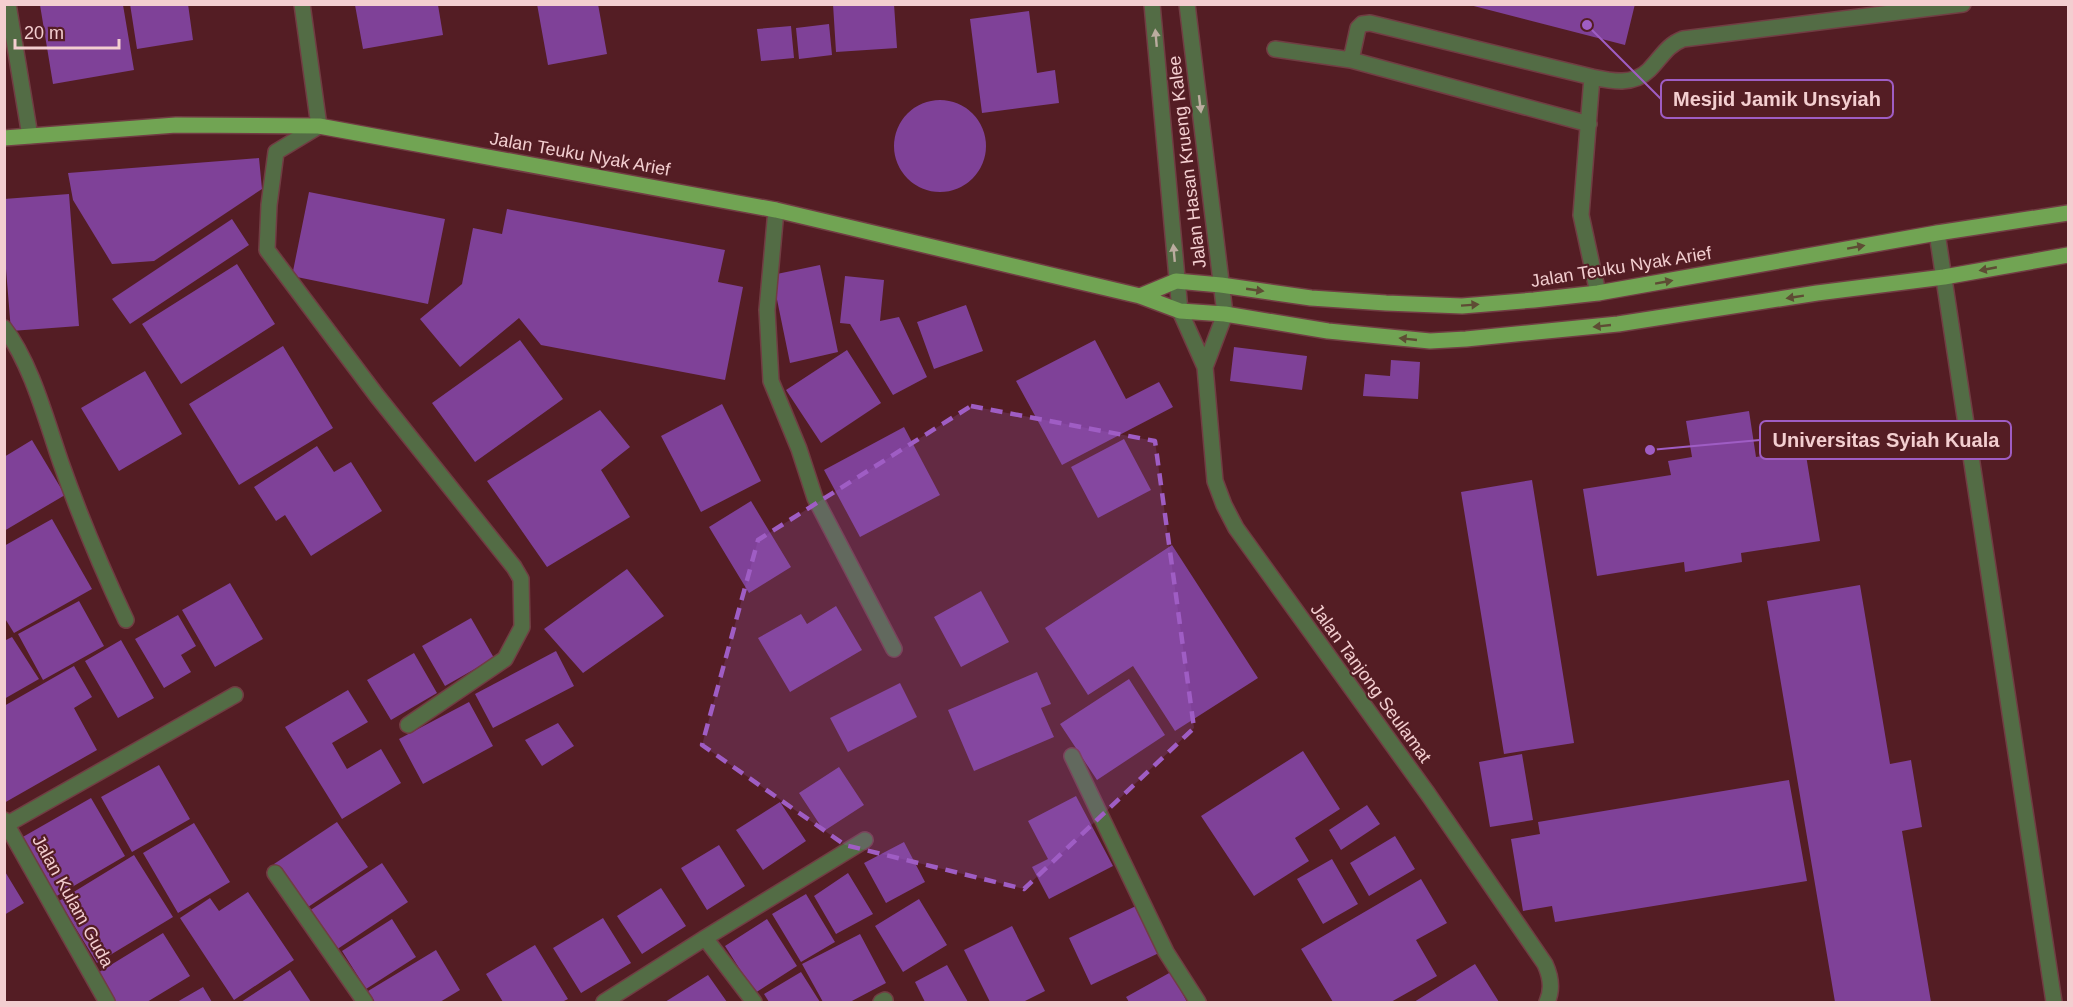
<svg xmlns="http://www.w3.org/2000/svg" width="2073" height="1007" font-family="Helvetica,sans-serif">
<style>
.building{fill:#7f4198}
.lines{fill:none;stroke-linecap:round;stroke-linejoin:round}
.minor-casing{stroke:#713d43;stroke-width:18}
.major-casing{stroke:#713d43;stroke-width:18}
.minor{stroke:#536c45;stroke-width:15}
.major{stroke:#71a453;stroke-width:15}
.oneway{fill:#bbac9f}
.oneway2{fill:#5e4c34}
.marked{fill:#9f5dc4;fill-opacity:0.2;stroke:#9f5dc4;stroke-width:4.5;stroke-dasharray:12 8;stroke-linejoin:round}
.labels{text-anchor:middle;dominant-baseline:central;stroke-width:4.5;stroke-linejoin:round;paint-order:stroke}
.street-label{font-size:18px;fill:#f3ced0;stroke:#541d24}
.leader{fill:none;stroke:#9f5dc4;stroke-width:2}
.callout-dot{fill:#9f5dc4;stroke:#541d24;stroke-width:2}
.callout{fill:#541d24;stroke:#9f5dc4;stroke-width:2}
.callout-label{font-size:20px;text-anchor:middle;font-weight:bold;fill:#f3ced0}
</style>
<rect width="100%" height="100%" fill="#541d24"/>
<path class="building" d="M 130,4 L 188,4 L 193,40 L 137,49 Z
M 537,4 L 598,4 L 607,54 L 548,65 Z
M 833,4 L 894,4 L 897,48 L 836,52 Z
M 1466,4 L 1635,4 L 1625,45 Z
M 40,5 L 123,5 L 134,70 L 53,84 Z
M 355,5 L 438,5 L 443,35 L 363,49 Z
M 1029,11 L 1037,73 L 1055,70 L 1059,103 L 982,113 L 970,19 Z
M 829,24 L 832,55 L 799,59 L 796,28 Z
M 791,26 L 794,58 L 761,61 L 757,29 Z
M894 146a46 46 0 1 1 92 0a46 46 0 1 1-92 0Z
M 259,158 L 262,189 L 154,261 L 112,264 L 73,200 L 68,173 Z
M 309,192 L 445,219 L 428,304 L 292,276 Z
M 69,194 L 79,326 L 11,331 L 4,244 L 4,199 Z
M 507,209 L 725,250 L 718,282 L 743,287 L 725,380 L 541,345 L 519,318 L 460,367 L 420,319 L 462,284 L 473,228 L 502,234 Z
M 232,219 L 249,245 L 130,324 L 112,299 Z
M 237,264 L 275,324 L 181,384 L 142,324 Z
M 820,265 L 838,352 L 790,363 L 772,275 Z
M 845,276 L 884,280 L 880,321 L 899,317 L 927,377 L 893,395 L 850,324 L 840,323 Z
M 966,305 L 983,351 L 934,369 L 917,322 Z
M 520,340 L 563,399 L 475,462 L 432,403 Z
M 1095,340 L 1126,399 L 1159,382 L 1173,407 L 1062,465 L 1016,381 Z
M 283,346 L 333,428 L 239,485 L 189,404 Z
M 1234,347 L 1307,356 L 1302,390 L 1230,381 Z
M 847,350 L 881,403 L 821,443 L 786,390 Z
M 1391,360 L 1420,362 L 1418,399 L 1363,396 L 1365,374 L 1390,376 Z
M 145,371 L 182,434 L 119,471 L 81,408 Z
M 722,404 L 761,481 L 701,512 L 661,436 Z
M 600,410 L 630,447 L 601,470 L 630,517 L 547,567 L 487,481 Z
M 1749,411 L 1756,457 L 1805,449 L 1820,541 L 1741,553 L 1742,562 L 1685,572 L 1684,562 L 1597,576 L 1583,489 L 1671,475 L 1668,461 L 1692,457 L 1686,421 Z
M 904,427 L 940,495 L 860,537 L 824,470 Z
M 1124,439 L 1151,490 L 1098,518 L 1071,467 Z
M 32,440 L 65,495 L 4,531 L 4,457 Z
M 317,446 L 334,472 L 351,462 L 382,511 L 311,556 L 285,515 L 276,521 L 254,487 Z
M 1532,480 L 1574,743 L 1504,754 L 1461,492 Z
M 751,501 L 791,567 L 749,593 L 709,527 Z
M 52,519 L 92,589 L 14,633 L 4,617 L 4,546 Z
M 1172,545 L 1258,678 L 1175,731 L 1133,666 L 1088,695 L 1045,628 Z
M 627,569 L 664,616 L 583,673 L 544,629 Z
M 230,583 L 263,639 L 215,667 L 182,610 Z
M 1860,585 L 1890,764 L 1911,760 L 1922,827 L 1902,831 L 1931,1002 L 1835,1002 L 1767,601 Z
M 981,591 L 1009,642 L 961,667 L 934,617 Z
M 79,601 L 104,646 L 43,680 L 18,634 Z
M 836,606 L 862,650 L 790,692 L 758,638 L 801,614 L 807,624 Z
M 178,615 L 196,646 L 181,655 L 191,672 L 164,688 L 135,639 Z
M 471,618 L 494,658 L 445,686 L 422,646 Z
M 12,637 L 39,679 L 4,699 L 4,641 Z
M 121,640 L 154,698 L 118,718 L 85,661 Z
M 556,651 L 574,686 L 493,728 L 475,694 Z
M 414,653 L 437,693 L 391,720 L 367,680 Z
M 74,666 L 92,697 L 74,708 L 97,750 L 4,803 L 4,706 Z
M 1037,672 L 1051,704 L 1041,708 L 1054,737 L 974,771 L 948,710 Z
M 1129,679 L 1165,735 L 1097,780 L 1060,724 Z
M 900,683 L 917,717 L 848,752 L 830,718 Z
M 348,690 L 368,722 L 332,743 L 347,769 L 381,749 L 401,783 L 342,819 L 285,727 Z
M 469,702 L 493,746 L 423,784 L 399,739 Z
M 558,723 L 574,746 L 542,766 L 525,740 Z
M 1303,751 L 1340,809 L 1295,838 L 1309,861 L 1254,896 L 1201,816 Z
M 1522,754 L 1533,820 L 1490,827 L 1479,762 Z
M 159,765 L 190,819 L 132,852 L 101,797 Z
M 839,767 L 864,805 L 824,831 L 799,793 Z
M 1789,780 L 1807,881 L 1555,922 L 1552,906 L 1523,911 L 1511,839 L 1540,834 L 1538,822 Z
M 1076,796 L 1113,866 L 1049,899 L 1032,867 L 1048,859 L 1028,821 Z
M 91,798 L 125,856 L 55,897 L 21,838 Z
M 780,802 L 806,841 L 763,870 L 736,830 Z
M 1367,805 L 1380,824 L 1341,850 L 1329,830 Z
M 337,822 L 368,867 L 305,909 L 274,864 Z
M 194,823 L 230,882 L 178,913 L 143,853 Z
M 1395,836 L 1415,869 L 1369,896 L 1350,863 Z
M 904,842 L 925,882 L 886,903 L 864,863 Z
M 719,845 L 745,886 L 707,910 L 681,868 Z
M 134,855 L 173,917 L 97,963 L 59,901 Z
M 1332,859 L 1358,904 L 1323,924 L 1297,879 Z
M 382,863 L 408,902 L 336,950 L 309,911 Z
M 4,870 L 24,903 L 4,915 Z
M 848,873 L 873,914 L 836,934 L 814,896 Z
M 1421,879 L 1447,923 L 1416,940 L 1437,976 L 1391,1002 L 1333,1002 L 1301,949 Z
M 661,888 L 686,926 L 642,954 L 617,916 Z
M 248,892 L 294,960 L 234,1000 L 180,918 L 210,898 L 219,911 Z
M 806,894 L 835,942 L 801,962 L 772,914 Z
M 919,899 L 947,945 L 903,972 L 875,926 Z
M 1136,906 L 1159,953 L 1091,985 L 1069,938 Z
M 603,918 L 631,963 L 581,993 L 553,948 Z
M 392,919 L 416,957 L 366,989 L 342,951 Z
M 767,919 L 797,966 L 755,993 L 725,946 Z
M 1012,926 L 1045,991 L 1023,1002 L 990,1002 L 964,950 Z
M 163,933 L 190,976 L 147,1002 L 114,1002 L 96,974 Z
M 860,934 L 886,983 L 850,1002 L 823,1002 L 802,964 Z
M 535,945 L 568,999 L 562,1002 L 503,1002 L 486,974 Z
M 436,950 L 460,990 L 440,1002 L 375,1002 L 368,991 Z
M 1475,964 L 1499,1002 L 1414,1002 Z
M 947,965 L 968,1002 L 925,1002 L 915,982 Z
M 290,970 L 311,1002 L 241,1002 Z
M 801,972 L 820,1002 L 769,1002 L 764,994 Z
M 1171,972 L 1187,1002 L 1129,1002 L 1126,997 Z
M 708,975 L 727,1002 L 665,1002 Z
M 203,987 L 212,1002 L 177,1002 Z"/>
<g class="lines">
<defs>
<path id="minor" d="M 8,4 L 30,136
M 302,4 L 319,126 L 276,152 L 269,205 L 267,250 L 377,396 L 514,567 L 521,579 L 522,627 L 505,659 L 408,725
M 1152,4 L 1180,311 L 1205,367 L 1215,481 L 1224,505 L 1236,528 L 1428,794 L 1545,964 C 1551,977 1553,989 1547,1002
M 1187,4 L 1225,314 L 1205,367
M 1275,49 L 1351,60 L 1589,124
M 1351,60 L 1358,28 L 1362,24 L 1370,23 L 1592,77
M 776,210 L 767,310 L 771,381 L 799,449 L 815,498 L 894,649
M 1937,233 L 2054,1002
M 1598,293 L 1581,215 L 1592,77 C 1611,81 1633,86 1649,70 C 1661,58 1667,45 1683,39 L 1963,4
M 4,328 C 31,362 47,423 61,463 C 80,517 102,569 126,620
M 1072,756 L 1166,952 L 1198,1002
M 4,820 L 107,1002
M 4,826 L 235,695
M 275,873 L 365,1002
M 705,938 L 754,1002
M 604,1002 L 705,938 L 865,840
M 881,1002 L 885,1000"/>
<path id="major" d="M 4,138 L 176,125 L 319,126 L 776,210 L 1140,296 L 1180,311 L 1225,314 L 1328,331 L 1430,341 L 1466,339 L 1618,324 L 1817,293 L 1944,277 L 2068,255
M 1140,296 L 1176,281 L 1221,285 L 1311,298 L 1386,303 L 1462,306 L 1534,300 L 1598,293 L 1937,233 L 2068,213"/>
</defs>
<use href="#minor" class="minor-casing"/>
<use href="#major" class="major-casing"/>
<use href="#minor" class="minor"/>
<use href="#major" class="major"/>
</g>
<defs><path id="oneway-solid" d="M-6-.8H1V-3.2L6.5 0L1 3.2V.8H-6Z" transform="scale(1.5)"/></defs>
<g class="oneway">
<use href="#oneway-solid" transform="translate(1156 38) rotate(-95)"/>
<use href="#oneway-solid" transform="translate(1200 104) rotate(83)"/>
<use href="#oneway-solid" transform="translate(1174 253) rotate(-95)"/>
</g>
<g class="oneway2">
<use href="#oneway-solid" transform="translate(1856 247) rotate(-10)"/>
<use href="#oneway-solid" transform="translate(1988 269) rotate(169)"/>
<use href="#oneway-solid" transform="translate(1664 282) rotate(-10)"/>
<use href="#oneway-solid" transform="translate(1255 290) rotate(8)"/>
<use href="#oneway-solid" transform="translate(1795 297) rotate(171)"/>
<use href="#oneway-solid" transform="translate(1470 305) rotate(-4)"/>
<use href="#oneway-solid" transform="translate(1602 326) rotate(174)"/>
<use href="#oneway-solid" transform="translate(1408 339) rotate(-174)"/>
</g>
<path class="marked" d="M 971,406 L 1155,441 L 1194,728 L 1024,889 L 845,845 L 702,745 L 758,540 Z"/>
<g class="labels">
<g class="street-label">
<text transform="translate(580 154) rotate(10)">Jalan Teuku Nyak Arief</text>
<text transform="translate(1187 162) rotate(-97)">Jalan Hasan Krueng Kalee</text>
<text transform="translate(1621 267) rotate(-9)">Jalan Teuku Nyak Arief</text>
<text transform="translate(1371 683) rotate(54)">Jalan Tanjong Seulamat</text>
<text transform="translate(73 901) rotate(61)">Jalan Kulam Guda</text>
</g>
</g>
<path class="leader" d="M1587 25L1661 99M1650 450L1760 440"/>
<g class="callout-dot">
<circle cx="1587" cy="25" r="6"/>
<circle cx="1650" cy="450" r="6"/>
</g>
<g class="callout">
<rect x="1661" y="80" width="232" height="38" rx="6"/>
<rect x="1760" y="421" width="251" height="38" rx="6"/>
</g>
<g class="callout-label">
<text x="1777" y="106">Mesjid Jamik Unsyiah</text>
<text x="1886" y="447">Universitas Syiah Kuala</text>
</g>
<rect width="2073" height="1007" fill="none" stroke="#f3ced0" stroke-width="12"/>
<path d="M15 39v9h104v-9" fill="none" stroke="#f3ced0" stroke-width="3"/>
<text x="24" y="39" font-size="18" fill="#f3ced0" stroke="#541d24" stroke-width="4.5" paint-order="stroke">20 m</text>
</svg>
